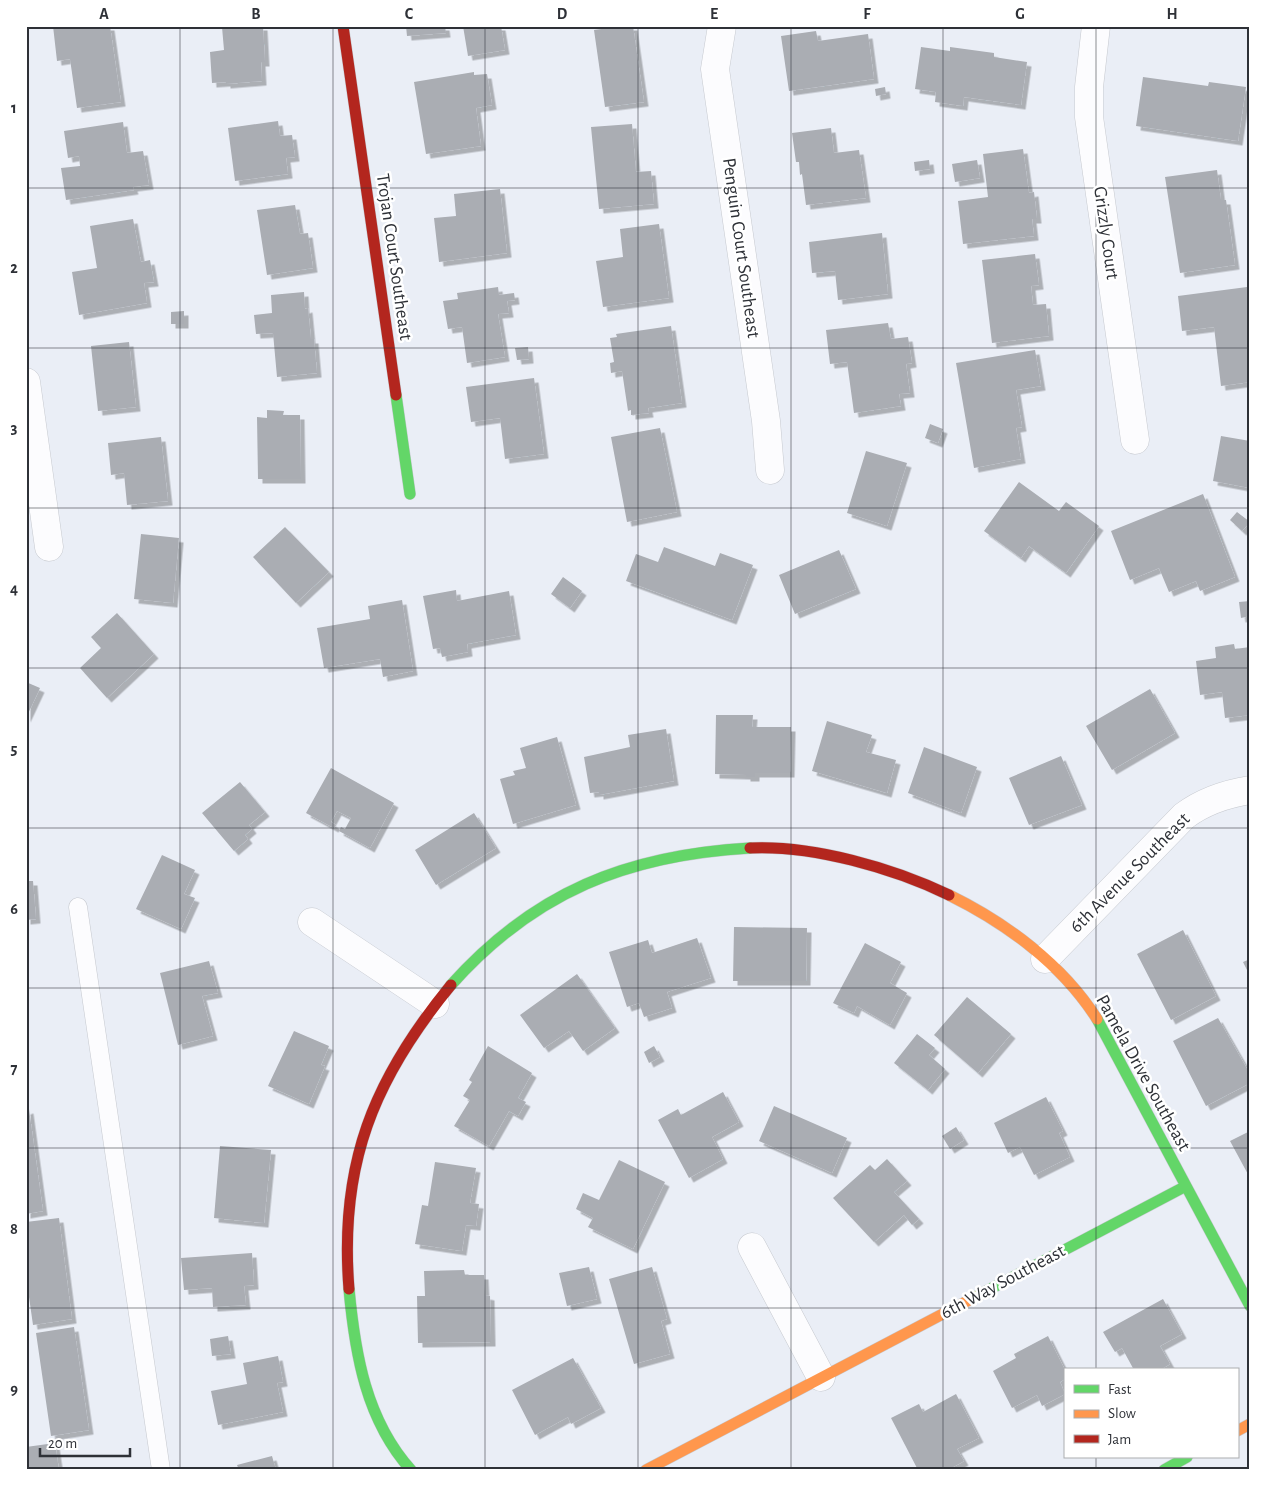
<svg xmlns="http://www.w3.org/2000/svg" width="1276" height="1496" font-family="'Alegreya Sans',sans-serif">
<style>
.building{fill:#aaadb3;filter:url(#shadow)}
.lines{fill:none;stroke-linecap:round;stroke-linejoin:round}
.lane-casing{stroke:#c6c9cf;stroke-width:19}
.street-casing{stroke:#c6c9cf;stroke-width:29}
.fast-casing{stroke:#c6c9cf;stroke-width:12}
.slow-casing{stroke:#c6c9cf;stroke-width:12}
.jam-casing{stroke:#c6c9cf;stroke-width:12}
.lane{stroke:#fcfcfe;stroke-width:18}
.street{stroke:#fcfcfe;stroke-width:28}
.fast{stroke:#63d668;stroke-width:11}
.slow{stroke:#ff974d;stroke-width:11}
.jam{stroke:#b3261e;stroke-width:11}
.grid{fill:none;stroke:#2e3137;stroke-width:1;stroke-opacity:0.55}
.labels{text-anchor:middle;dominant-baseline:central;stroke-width:5;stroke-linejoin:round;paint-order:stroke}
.street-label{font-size:19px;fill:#2e3137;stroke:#fff}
.neatline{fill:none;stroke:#2e3137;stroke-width:2}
.grid-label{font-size:16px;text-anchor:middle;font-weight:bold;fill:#2e3137}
</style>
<defs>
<filter id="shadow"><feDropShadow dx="4.5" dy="4.5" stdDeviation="0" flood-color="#0004"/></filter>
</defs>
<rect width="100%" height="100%" fill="#eaeef6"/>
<path class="building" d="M 53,26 L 110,26 L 121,102 L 77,108 L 70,59 L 57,61 Z
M 227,26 L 263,26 L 265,62 L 261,62 L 262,81 L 226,84 L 226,82 L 212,83 L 210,52 L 224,50 L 222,27 Z
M 406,26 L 445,26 L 446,33 L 407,36 Z
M 463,26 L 501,26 L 505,50 L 468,56 Z
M 623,26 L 633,26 L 644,102 L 605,107 L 594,30 Z
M 816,31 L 818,41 L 868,34 L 874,79 L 789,91 L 781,36 Z
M 921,47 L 950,51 L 950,47 L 994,53 L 994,57 L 1027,62 L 1021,105 L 964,97 L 963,106 L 935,102 L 936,92 L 915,89 Z
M 474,72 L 474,75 L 487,74 L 492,105 L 476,108 L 481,146 L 426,154 L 414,82 Z
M 1143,77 L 1208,86 L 1209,82 L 1246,87 L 1238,141 L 1136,126 Z
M 885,87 L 886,94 L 876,96 L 875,89 Z
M 278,121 L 280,136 L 292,135 L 295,157 L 286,158 L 288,174 L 235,181 L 228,128 Z
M 123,122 L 127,153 L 143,151 L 149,185 L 133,187 L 134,190 L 66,200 L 61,168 L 80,166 L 79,156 L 68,158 L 64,131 Z
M 632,124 L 636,172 L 651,171 L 654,204 L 599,209 L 591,127 Z
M 831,128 L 834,153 L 859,150 L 866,198 L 806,205 L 802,174 L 800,175 L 799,162 L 796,162 L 792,133 Z
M 1023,149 L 1029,193 L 1034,192 L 1037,219 L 1032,219 L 1034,236 L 963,244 L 958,201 L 988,197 L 983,154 Z
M 929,160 L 930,169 L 915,171 L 914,162 Z
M 977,160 L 980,178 L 955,182 L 952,164 Z
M 1217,170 L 1221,200 L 1226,200 L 1235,265 L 1180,273 L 1165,177 Z
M 500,189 L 507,253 L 439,262 L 434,218 L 456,216 L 454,194 Z
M 295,205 L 300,234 L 308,233 L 313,268 L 267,275 L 257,210 Z
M 133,219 L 141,262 L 150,260 L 154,282 L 144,283 L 147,303 L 79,315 L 72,272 L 97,268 L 90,226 Z
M 659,224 L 669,298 L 603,307 L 596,261 L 623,257 L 620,229 Z
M 882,233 L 888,294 L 838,300 L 835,271 L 812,273 L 809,242 Z
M 1035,254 L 1039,285 L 1031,286 L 1033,305 L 1046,304 L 1049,336 L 992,343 L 982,260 Z
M 498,287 L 499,295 L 514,293 L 515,300 L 507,301 L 509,313 L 498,314 L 505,357 L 467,363 L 462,327 L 448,329 L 443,301 L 458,299 L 457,293 Z
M 1247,287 L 1250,307 L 1250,382 L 1221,386 L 1214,327 L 1182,331 L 1178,296 Z
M 304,292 L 305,309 L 308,308 L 311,339 L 314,339 L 317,373 L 277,377 L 273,333 L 256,334 L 254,315 L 272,313 L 271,295 Z
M 184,311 L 184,324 L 171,324 L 171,312 Z
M 888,323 L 891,339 L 908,337 L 912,363 L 906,364 L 910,393 L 899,394 L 901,406 L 854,413 L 847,362 L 830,364 L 826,330 Z
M 671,326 L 682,403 L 648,408 L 649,413 L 631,415 L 631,410 L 628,411 L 622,371 L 611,373 L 610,363 L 614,362 L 610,338 L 617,337 L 616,334 Z
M 129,342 L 136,407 L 98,411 L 91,346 Z
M 528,347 L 529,359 L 517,360 L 515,348 Z
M 1035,350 L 1041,386 L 1016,390 L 1022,427 L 1016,428 L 1021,459 L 974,468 L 956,363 Z
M 534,378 L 544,454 L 505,459 L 500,418 L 471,422 L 466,387 Z
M 267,410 L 284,411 L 283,415 L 300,415 L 301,479 L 258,479 L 257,417 L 267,418 Z
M 930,424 L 943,429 L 938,443 L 925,438 Z
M 660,428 L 677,512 L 627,522 L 611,437 Z
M 1221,436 L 1250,441 L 1250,488 L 1213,481 Z
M 161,437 L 168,501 L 127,505 L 124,473 L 111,475 L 108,443 Z
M 866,451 L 907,463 L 887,526 L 847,513 Z
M 1019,482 L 1059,511 L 1066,502 L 1099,526 L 1066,573 L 1029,546 L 1021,558 L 984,531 Z
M 1203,494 L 1235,577 L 1200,591 L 1196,581 L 1169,592 L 1159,568 L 1130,580 L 1111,531 Z
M 1237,512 L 1250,522 L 1242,531 L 1230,520 Z
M 285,527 L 329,572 L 296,603 L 253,557 Z
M 141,534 L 179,538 L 173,603 L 134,599 Z
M 664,547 L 715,566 L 720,553 L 753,565 L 732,620 L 626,581 L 636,554 L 658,562 Z
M 839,550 L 856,589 L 795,614 L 779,575 Z
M 563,577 L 582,591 L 570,608 L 551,594 Z
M 456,590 L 457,601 L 509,591 L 516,635 L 467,644 L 468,652 L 442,657 L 440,648 L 433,649 L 423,596 Z
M 402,600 L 413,671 L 383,677 L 380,659 L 324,668 L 317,628 L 370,619 L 368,606 Z
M 1250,601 L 1250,616 L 1241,618 L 1239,602 Z
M 117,613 L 154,654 L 107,698 L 80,668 L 101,648 L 91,637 Z
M 1234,644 L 1235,649 L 1250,647 L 1250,715 L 1225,718 L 1222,692 L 1200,695 L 1196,661 L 1216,658 L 1215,647 Z
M 26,682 L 40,688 L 26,718 Z
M 1150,689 L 1175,733 L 1112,770 L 1086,726 Z
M 716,715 L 753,715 L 752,727 L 791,727 L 790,773 L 755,773 L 755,777 L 746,777 L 746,775 L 715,774 Z
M 827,721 L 872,735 L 866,752 L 896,760 L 887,793 L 812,771 Z
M 666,729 L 674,781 L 599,795 L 599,792 L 590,793 L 584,757 L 630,747 L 628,735 Z
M 557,737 L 576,805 L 513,824 L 500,779 L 515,775 L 513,771 L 526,768 L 520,748 Z
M 924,747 L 977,767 L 961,813 L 908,793 Z
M 1061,756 L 1082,805 L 1029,825 L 1009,778 Z
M 331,768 L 394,803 L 370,848 L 339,831 L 341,827 L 345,829 L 351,818 L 337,811 L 331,822 L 336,825 L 334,828 L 306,813 Z
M 240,782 L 265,812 L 249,825 L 252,829 L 245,835 L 248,839 L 234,851 L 202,813 Z
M 474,813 L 496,848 L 436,885 L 415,850 Z
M 162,855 L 195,870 L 184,894 L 195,898 L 181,929 L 136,909 Z
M 26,881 L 33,881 L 36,919 L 26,920 Z
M 734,927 L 807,928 L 806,981 L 733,981 Z
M 1183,930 L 1216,996 L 1171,1020 L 1137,954 Z
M 697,938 L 711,978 L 667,992 L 672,1008 L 644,1017 L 639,1003 L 627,1007 L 609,952 L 648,940 L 652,953 Z
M 865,943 L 901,962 L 890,983 L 907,993 L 890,1025 L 857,1006 L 854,1013 L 833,1003 Z
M 1250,959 L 1250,976 L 1243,962 Z
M 209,961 L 218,993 L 202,996 L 213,1036 L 178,1045 L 160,973 Z
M 577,974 L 615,1028 L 583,1051 L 569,1031 L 544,1048 L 520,1015 Z
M 967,997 L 1011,1034 L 978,1073 L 934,1035 Z
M 1218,1018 L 1250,1074 L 1250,1083 L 1206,1106 L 1173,1041 Z
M 294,1031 L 329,1046 L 321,1065 L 325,1066 L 309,1104 L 268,1086 Z
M 917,1034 L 935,1048 L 929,1055 L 945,1069 L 928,1090 L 894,1063 Z
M 488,1046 L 532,1073 L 518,1098 L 526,1102 L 518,1116 L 509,1111 L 489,1146 L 454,1126 L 470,1100 L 463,1096 L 472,1082 L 469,1080 Z
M 654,1046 L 660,1057 L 649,1063 L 644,1052 Z
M 723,1092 L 739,1122 L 712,1137 L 723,1159 L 689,1178 L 658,1120 L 678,1109 L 681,1115 Z
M 1046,1097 L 1063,1131 L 1059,1133 L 1070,1157 L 1034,1175 L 1020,1147 L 1008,1153 L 994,1123 Z
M 774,1106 L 847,1138 L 832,1173 L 759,1141 Z
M 29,1109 L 43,1211 L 26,1214 L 26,1110 Z
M 956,1127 L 964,1140 L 950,1149 L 942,1136 Z
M 1250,1131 L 1250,1178 L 1230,1141 Z
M 220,1146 L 271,1150 L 264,1223 L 214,1218 Z
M 887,1159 L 907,1181 L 894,1192 L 919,1219 L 912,1225 L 904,1215 L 874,1242 L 833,1198 L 870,1165 L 875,1170 Z
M 619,1160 L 665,1182 L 633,1249 L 588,1227 L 593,1218 L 576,1209 L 583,1193 L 599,1200 Z
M 435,1162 L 476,1168 L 470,1203 L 479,1204 L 476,1226 L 466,1225 L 462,1251 L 415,1244 L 422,1205 L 428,1206 Z
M 59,1218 L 72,1319 L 33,1325 L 26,1276 L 26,1222 Z
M 252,1253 L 254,1285 L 244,1286 L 246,1305 L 213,1307 L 212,1288 L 184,1290 L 181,1258 Z
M 589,1267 L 597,1299 L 567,1306 L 559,1273 Z
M 652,1267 L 667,1319 L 661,1321 L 670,1354 L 634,1364 L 609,1279 Z
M 464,1270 L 465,1275 L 484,1275 L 485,1295 L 490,1296 L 491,1342 L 418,1343 L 417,1296 L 425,1296 L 424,1271 Z
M 1163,1299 L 1182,1334 L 1160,1346 L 1170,1364 L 1160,1370 L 1134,1370 L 1122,1348 L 1115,1352 L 1103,1332 Z
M 74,1327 L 89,1430 L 51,1436 L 36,1333 Z
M 228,1336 L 231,1354 L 212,1356 L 210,1339 Z
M 1048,1336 L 1065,1370 L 1065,1379 L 1060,1382 L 1065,1394 L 1042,1406 L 1037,1395 L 1012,1408 L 993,1371 L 1016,1358 L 1014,1354 Z
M 278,1356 L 283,1382 L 277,1383 L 283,1412 L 218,1425 L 211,1391 L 247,1384 L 243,1363 Z
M 573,1358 L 601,1408 L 571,1424 L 568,1417 L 535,1435 L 512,1390 Z
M 956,1394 L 979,1438 L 957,1449 L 964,1461 L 948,1470 L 918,1470 L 891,1418 L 919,1404 L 923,1412 Z
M 55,1443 L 59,1470 L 26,1470 L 26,1447 Z
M 272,1456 L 276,1470 L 239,1470 L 237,1465 Z"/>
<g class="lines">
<defs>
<path id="lane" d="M 78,907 L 161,1470"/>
<path id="street" d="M 722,26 L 715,69 L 766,421 L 770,470
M 1096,26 L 1089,87 L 1089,117 L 1135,440
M 26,382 L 49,547
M 312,922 L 435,1004
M 1045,959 L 1184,816 C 1204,801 1225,794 1250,790
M 752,1247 L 821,1377"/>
<path id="fast" d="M 396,395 L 410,494
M 451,985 C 534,892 627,855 750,848
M 1097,1019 L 1250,1306
M 349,1289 C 355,1354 366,1420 411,1470
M 975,1297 L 1186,1186
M 1164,1470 L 1187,1457"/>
<path id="slow" d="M 949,895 C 1006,923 1062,964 1097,1019
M 1237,1431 L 1250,1424
M 646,1470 L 975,1297"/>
<path id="jam" d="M 343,26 L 396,395
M 750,848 C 813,845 893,868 949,895
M 349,1289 C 339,1165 373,1080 451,985"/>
</defs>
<use href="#lane" class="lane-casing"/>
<use href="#street" class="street-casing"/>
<use href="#fast" class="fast-casing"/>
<use href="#slow" class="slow-casing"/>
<use href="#jam" class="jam-casing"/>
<use href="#lane" class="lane"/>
<use href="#street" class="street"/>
<use href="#fast" class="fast"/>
<use href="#slow" class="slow"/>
<use href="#jam" class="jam"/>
</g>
<path class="grid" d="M 180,26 L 180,1470M 333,26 L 333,1470M 485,26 L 485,1470M 638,26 L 638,1470M 791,26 L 791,1470M 943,26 L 943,1470M 1096,26 L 1096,1370M 26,188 L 1250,188M 26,348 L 1250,348M 26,508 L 1250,508M 26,668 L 1250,668M 26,828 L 1250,828M 26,988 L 1250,988M 26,1148 L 1250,1148M 26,1308 L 1250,1308M 1096,1457 L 1096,1470"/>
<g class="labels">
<g class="street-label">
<text transform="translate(1106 233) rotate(82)">Grizzly Court</text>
<text transform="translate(741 248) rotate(82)">Penguin Court Southeast</text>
<text transform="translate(394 257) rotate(82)">Trojan Court Southeast</text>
<text transform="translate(1130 873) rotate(-45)">6th Avenue Southeast</text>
<text transform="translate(1143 1073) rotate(61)">Pamela Drive Southeast</text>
<text transform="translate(1003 1282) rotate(-28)">6th Way Southeast</text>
</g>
</g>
<rect width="1276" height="1496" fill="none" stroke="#ffffff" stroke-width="55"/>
<rect x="1064" y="1368" width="175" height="90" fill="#ffffff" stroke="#abadaf"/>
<rect x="1074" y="1385" width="25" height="8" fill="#63d668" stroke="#abadaf"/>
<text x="1108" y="1394" font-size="15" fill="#2e3137">Fast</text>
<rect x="1074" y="1410" width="25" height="8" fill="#ff974d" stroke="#abadaf"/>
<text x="1108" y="1418" font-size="15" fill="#2e3137">Slow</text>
<rect x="1074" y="1435" width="25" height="8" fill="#b3261e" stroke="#abadaf"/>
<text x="1108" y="1444" font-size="15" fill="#2e3137">Jam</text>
<path d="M40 1448v8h90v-8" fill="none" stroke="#2e3137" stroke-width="2.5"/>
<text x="48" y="1448" font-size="15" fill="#2e3137" stroke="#ffffff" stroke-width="4" paint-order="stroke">20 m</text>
<rect x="28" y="28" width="1220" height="1440" class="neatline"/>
<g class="grid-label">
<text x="104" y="19">A</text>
<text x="256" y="19">B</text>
<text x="409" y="19">C</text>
<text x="562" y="19">D</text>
<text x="714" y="19">E</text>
<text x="867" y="19">F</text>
<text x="1020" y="19">G</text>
<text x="1172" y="19">H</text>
<text x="14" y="113">1</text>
<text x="14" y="273">2</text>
<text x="14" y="433">3</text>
<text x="14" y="594">4</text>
<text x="14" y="754">5</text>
<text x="14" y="914">6</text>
<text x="14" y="1074">7</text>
<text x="14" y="1234">8</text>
<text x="14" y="1394">9</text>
</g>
</svg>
